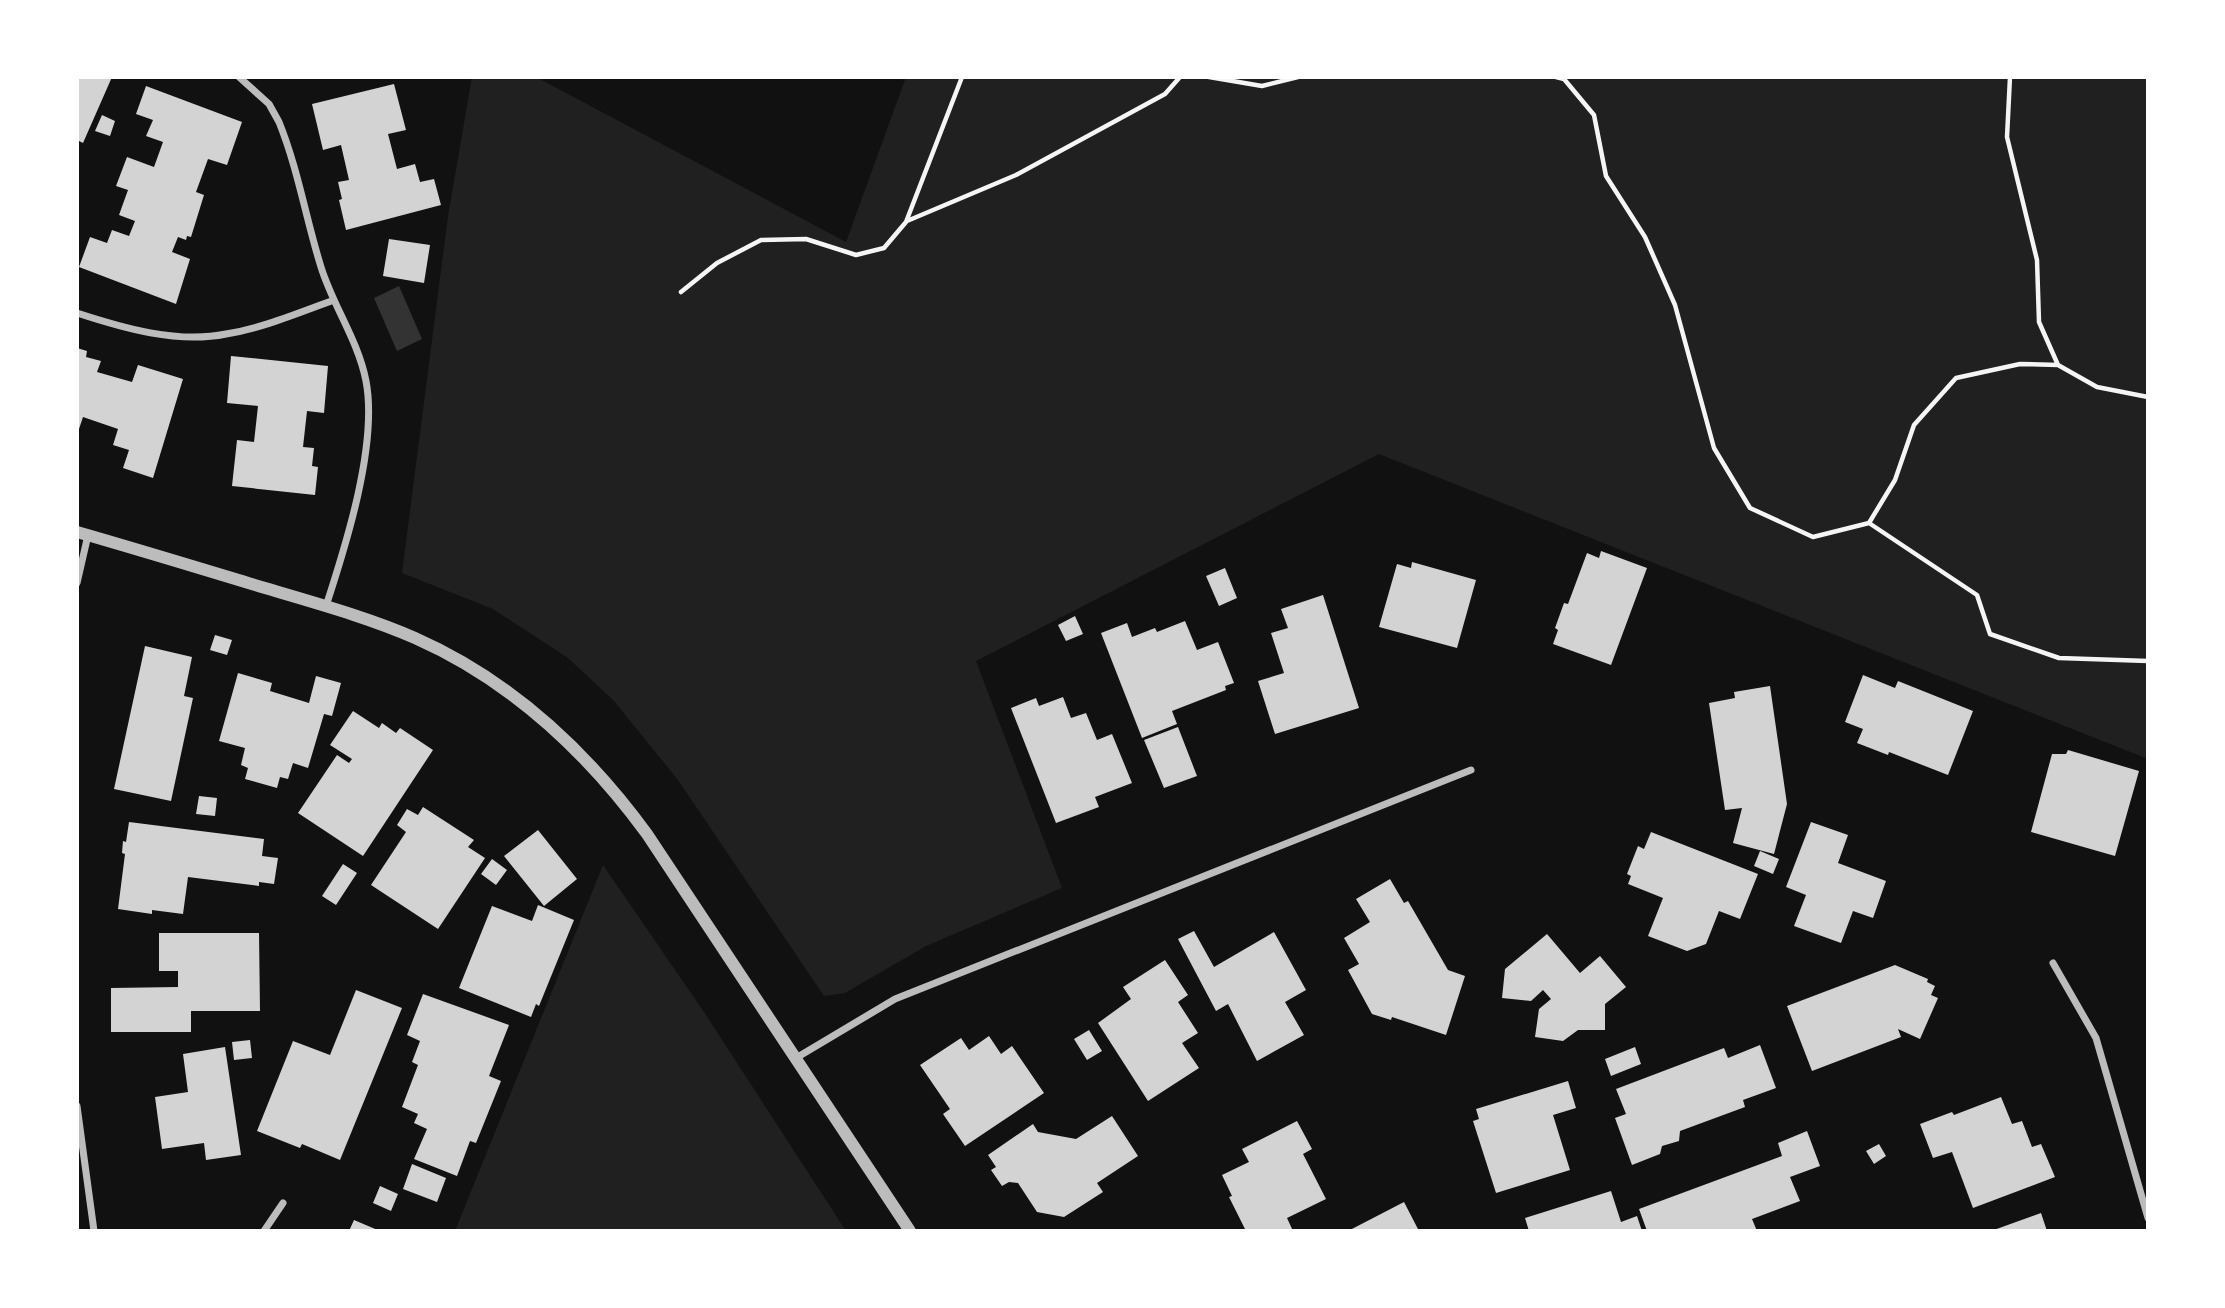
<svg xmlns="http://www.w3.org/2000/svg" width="2225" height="1308" font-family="'Source Sans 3',sans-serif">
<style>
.green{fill:#202020}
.water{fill:#333}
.building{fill:#d3d3d3}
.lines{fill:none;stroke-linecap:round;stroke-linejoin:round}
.path{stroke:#f5f5f5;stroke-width:4.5}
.minor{stroke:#bcbcbc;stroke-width:7}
.tertiary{stroke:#bcbcbc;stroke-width:12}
</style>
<rect width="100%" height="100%" fill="#111"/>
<path class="green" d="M 472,77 L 536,77 L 846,242 L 906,77 L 2148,77 L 2148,759 L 1379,454 L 976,661 L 1062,888 L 926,946 L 845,993 L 824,996 L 678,780 L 614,701 L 568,658 L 493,609 L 402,573 L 448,216 Z
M 603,865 L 704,1012 L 846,1231 L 455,1231 Z"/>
<path class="water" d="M 399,286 L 422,339 L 397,351 L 374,298 Z"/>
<path class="building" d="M 77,77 L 112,77 L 83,143 L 77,140 Z
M 394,84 L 406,130 L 388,134 L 397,169 L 415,164 L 420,182 L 434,179 L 441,205 L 346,230 L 339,200 L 342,199 L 338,182 L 349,180 L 341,145 L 323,150 L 312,104 Z
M 146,86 L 242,122 L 227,165 L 208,159 L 196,192 L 204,195 L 191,237 L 187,236 L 186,240 L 178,237 L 172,252 L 190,259 L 176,304 L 79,267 L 90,237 L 107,243 L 112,230 L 129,236 L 135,221 L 119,215 L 128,190 L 116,186 L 127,157 L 154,167 L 163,142 L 146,136 L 153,120 L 136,114 Z
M 102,115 L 115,121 L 110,136 L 95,131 Z
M 389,239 L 430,245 L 424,283 L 383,276 Z
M 77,348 L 87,351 L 86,357 L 101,361 L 97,372 L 132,382 L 138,365 L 183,379 L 153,478 L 123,468 L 129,450 L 113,445 L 118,429 L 83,417 L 77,435 Z
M 231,356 L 328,366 L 324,413 L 307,411 L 303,447 L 314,448 L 312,466 L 318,467 L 315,495 L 232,486 L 237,440 L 254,442 L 258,406 L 227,403 Z
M 1601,551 L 1647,568 L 1611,665 L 1553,644 L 1558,630 L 1555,628 L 1564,603 L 1568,604 L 1587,553 L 1599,558 Z
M 1412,562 L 1476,580 L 1457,648 L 1379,627 L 1397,564 L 1411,568 Z
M 1225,568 L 1237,598 L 1219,606 L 1206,576 Z
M 1323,595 L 1359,708 L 1275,734 L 1258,681 L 1284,673 L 1271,633 L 1288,628 L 1281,609 Z
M 1075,616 L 1083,634 L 1066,641 L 1058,625 Z
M 1185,621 L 1197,650 L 1218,642 L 1234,683 L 1225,686 L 1226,690 L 1172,711 L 1177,724 L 1142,738 L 1101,633 L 1127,623 L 1132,637 L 1155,628 L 1157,632 Z
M 215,635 L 232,640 L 227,655 L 210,650 Z
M 145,646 L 192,657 L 184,696 L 193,698 L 171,801 L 114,789 Z
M 238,673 L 272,683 L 270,691 L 309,703 L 316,676 L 341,683 L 332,716 L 324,714 L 308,768 L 293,763 L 288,779 L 280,777 L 277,788 L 245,779 L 248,768 L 241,765 L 245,748 L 219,741 Z
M 1863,675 L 1895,688 L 1898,681 L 1973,711 L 1948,775 L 1889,752 L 1888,755 L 1857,743 L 1863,729 L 1845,722 Z
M 1770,686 L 1787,804 L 1774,854 L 1733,843 L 1742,808 L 1725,810 L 1709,703 L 1735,698 L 1734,692 Z
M 1063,697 L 1071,718 L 1086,713 L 1097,740 L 1112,734 L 1132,783 L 1095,797 L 1099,807 L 1056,823 L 1011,708 L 1036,698 L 1039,706 Z
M 353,711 L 379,728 L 382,723 L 396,733 L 400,728 L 433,750 L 363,856 L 298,813 L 337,755 L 349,763 L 352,759 L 330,745 Z
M 1178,727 L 1197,776 L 1164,788 L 1144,740 Z
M 2068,750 L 2139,771 L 2115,856 L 2031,832 L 2052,754 L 2066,754 Z
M 199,796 L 217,798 L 215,816 L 196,814 Z
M 423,807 L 474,840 L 468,847 L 485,858 L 438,929 L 371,885 L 406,832 L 397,825 L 407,809 L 418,815 Z
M 129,822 L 264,839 L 262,856 L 278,858 L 274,884 L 259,882 L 259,886 L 188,877 L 183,914 L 152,910 L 152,914 L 118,909 L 125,854 L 122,853 L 123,841 L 126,842 Z
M 1811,822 L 1848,835 L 1838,863 L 1886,881 L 1873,918 L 1853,911 L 1841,943 L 1794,926 L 1806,895 L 1786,887 Z
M 538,830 L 577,879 L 544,906 L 504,856 Z
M 1651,832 L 1758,874 L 1740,919 L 1719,911 L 1706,944 L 1687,951 L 1648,936 L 1663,898 L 1628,884 L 1631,876 L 1627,874 L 1638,846 L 1644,849 Z
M 1760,851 L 1779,859 L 1773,874 L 1754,866 Z
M 492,859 L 507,870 L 496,885 L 481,874 Z
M 343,864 L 357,873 L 336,905 L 322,896 Z
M 1390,879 L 1404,903 L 1408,901 L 1448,970 L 1465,976 L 1446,1035 L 1392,1017 L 1391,1020 L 1372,1014 L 1348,970 L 1359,964 L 1344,938 L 1370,922 L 1356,899 Z
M 538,905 L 574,920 L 539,1006 L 536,1004 L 531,1017 L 459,988 L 492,906 L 532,921 Z
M 1194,931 L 1214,967 L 1274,932 L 1306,990 L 1285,1002 L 1304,1035 L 1257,1061 L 1228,1004 L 1216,1011 L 1178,939 Z
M 159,933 L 259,933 L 260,1011 L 191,1011 L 191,1032 L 111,1032 L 111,988 L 178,987 L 178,971 L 159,971 Z
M 1547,934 L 1580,973 L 1600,956 L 1626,987 L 1605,1004 L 1605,1030 L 1578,1030 L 1563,1041 L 1535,1037 L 1539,1009 L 1551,999 L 1543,990 L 1531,1001 L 1502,998 L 1505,969 Z
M 1165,960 L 1188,995 L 1178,1002 L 1198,1033 L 1182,1043 L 1199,1068 L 1148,1101 L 1098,1023 L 1131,999 L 1123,987 Z
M 1895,965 L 1928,979 L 1927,982 L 1935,986 L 1931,995 L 1938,998 L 1920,1039 L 1898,1029 L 1901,1037 L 1812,1071 L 1787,1006 Z
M 356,990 L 402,1008 L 340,1160 L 302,1144 L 300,1148 L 257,1131 L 293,1041 L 330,1055 Z
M 423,994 L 509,1025 L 489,1076 L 501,1081 L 476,1143 L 470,1141 L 457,1176 L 414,1159 L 427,1129 L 414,1123 L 418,1114 L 402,1107 L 418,1065 L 412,1062 L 420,1041 L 407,1035 Z
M 1089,1030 L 1102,1051 L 1087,1060 L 1074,1039 Z
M 989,1036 L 1001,1054 L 1012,1046 L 1044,1093 L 965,1146 L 943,1114 L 950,1109 L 920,1065 L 961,1038 L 969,1050 Z
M 250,1040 L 252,1058 L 234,1060 L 232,1042 Z
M 1760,1045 L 1776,1088 L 1743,1100 L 1745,1107 L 1680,1131 L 1679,1141 L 1662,1146 L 1660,1154 L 1632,1165 L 1615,1118 L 1626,1114 L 1616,1089 L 1724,1048 L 1728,1058 Z
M 225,1047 L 241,1155 L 206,1160 L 204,1143 L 162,1149 L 155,1097 L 188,1092 L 183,1054 Z
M 1635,1047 L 1641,1064 L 1611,1076 L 1605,1059 Z
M 1568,1081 L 1576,1108 L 1553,1115 L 1570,1170 L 1496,1193 L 1473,1121 L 1479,1119 L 1476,1109 Z
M 2001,1097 L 2012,1124 L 2022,1121 L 2032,1147 L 2041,1144 L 2055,1177 L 1973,1208 L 1952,1152 L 1933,1158 L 1920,1124 L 1952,1112 L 1954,1115 Z
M 1112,1116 L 1138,1156 L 1097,1183 L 1103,1192 L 1064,1217 L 1037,1212 L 1018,1183 L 1009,1182 L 1002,1186 L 991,1170 L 996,1167 L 988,1155 L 1033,1124 L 1038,1132 L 1076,1139 Z
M 1297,1121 L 1312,1149 L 1303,1154 L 1326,1199 L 1287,1218 L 1293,1231 L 1246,1231 L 1229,1197 L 1232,1196 L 1222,1175 L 1249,1162 L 1242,1149 Z
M 1807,1131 L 1820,1166 L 1790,1177 L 1800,1201 L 1752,1219 L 1757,1231 L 1647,1231 L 1639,1209 L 1782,1156 L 1778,1143 Z
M 1879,1144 L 1886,1156 L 1874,1164 L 1866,1151 Z
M 412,1164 L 446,1178 L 437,1202 L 403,1189 Z
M 380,1186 L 398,1194 L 391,1211 L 373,1203 Z
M 1611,1191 L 1621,1222 L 1637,1216 L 1642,1231 L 1529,1231 L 1525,1218 Z
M 1404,1202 L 1419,1231 L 1348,1231 Z
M 2041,1213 L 2047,1231 L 1991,1231 Z
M 354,1220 L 380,1231 L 349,1231 Z"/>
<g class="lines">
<path class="path" d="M 1209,77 L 1262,86 L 1298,77
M 1556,77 L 1564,79 L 1594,115 L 1606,176 L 1645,237 L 1675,305 L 1714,448 L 1750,508 L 1813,537 L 1869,523 L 1895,480 L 1914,425 L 1956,378 L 2020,364 L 2058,365
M 2010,77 L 2007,137 L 2037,260 L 2039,322 L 2058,365 L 2097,387 L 2148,397
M 907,221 L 1016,175 L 1165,94 L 1180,77
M 681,292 L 717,263 L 761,240 L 806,239 L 856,255 L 884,248 L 906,222 L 962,77
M 1869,523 L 1977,595 L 1990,634 L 2059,658 L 2148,661"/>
<path class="minor" d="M 239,77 L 269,104 L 279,122 C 298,169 306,219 321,267 C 333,306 358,340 366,381 C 378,444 346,545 326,606
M 77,313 C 123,328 177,344 226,334 C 263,328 298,313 334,300
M 77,583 L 88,535
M 2053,963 L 2096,1038 L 2148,1218
M 796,1058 L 895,999 L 1471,770
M 77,1106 L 94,1231
M 264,1231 L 283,1203"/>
<path class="tertiary" d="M 77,532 C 140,550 202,569 265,588 C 315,603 367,617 415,638 C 510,680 587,752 647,834 L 910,1231"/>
</g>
<rect width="2225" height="1308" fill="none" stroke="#ffffff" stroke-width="158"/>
</svg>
